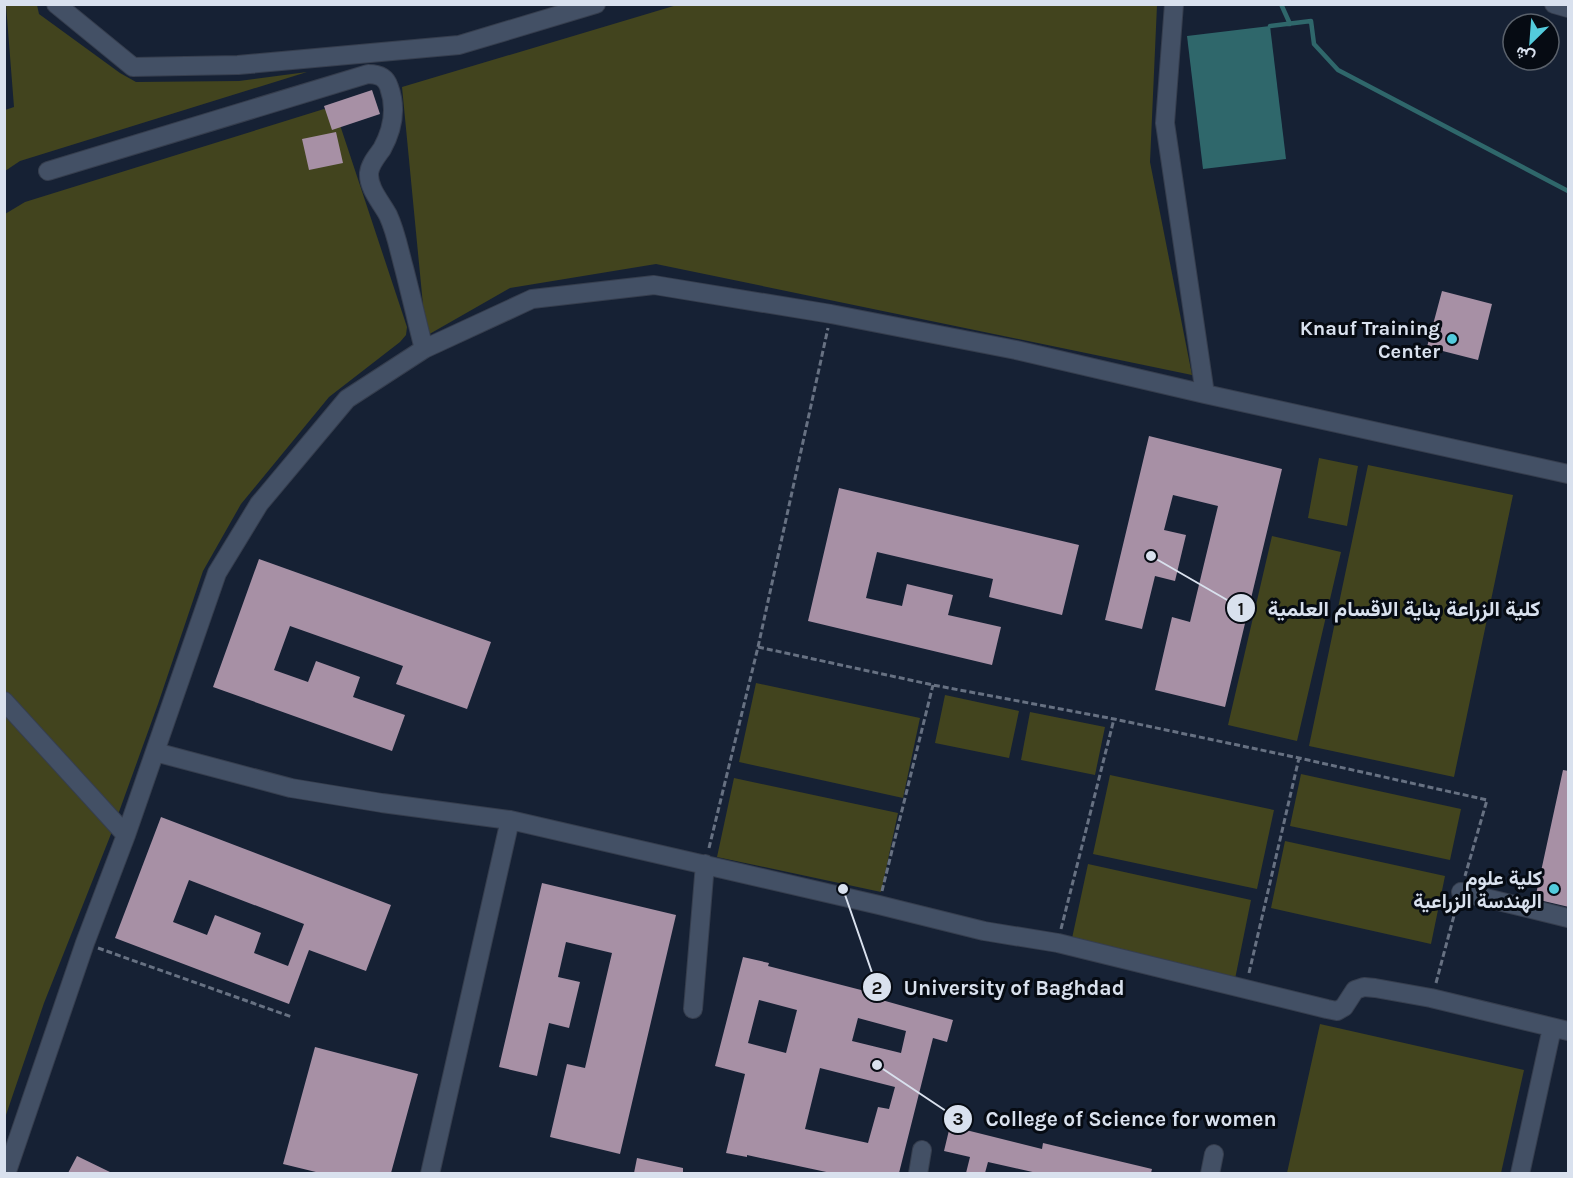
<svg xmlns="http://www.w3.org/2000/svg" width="1573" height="1178" font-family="Karla,Vazirmatn,sans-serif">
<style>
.green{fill:#42441e}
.water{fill:#2f676b}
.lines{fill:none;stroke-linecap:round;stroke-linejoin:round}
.stream{stroke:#2f676b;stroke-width:4.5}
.building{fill:#a790a5;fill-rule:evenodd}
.minor-casing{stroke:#363e4e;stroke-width:20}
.path{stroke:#677182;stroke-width:3;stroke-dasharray:6 3;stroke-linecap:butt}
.minor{stroke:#435065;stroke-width:18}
.poi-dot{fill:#53cbdc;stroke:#060b13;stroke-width:2}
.labels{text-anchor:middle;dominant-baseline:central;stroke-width:6;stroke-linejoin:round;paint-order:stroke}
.poi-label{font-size:20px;font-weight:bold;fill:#d9e1ee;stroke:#060b13;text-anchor:end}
.leader{fill:none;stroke:#d9e1ee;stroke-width:2}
.callout-dot{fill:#d9e1ee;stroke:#060b13;stroke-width:2}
.mark-label{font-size:18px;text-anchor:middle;font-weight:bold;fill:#111}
.callout-label{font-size:21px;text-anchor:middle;font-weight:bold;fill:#d9e1ee;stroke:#060b13;stroke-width:6;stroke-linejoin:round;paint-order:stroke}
</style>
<rect width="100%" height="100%" fill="#162134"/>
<path class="green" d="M 6,5 L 37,5 L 39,14 L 120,73 L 136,82 L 239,81 L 307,72 L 20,161 L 5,171 L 5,110 L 14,107 Z
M 677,5 L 1157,5 L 1150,162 L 1192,375 L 656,264 L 510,288 L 426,336 L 402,87 Z
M 324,109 L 332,113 L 339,122 L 407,327 L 406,335 L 400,342 L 329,397 L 241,504 L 203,571 L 158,704 L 111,834 L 44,1003 L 5,1118 L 5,214 L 25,202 Z
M 1319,458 L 1358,466 L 1347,526 L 1308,518 Z
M 1368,465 L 1513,495 L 1454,777 L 1309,746 Z
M 1272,536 L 1341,552 L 1297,741 L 1228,725 Z
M 756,683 L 920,718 L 903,798 L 739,762 Z
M 945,695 L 1019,711 L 1009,758 L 935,743 Z
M 1030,712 L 1105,727 L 1095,775 L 1021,760 Z
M 1301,774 L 1461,809 L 1450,860 L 1290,826 Z
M 1110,775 L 1274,810 L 1257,889 L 1093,854 Z
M 734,778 L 898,813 L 881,892 L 717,857 Z
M 1285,841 L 1445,876 L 1431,944 L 1271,908 Z
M 1088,864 L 1251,900 L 1235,979 L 1071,943 Z
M 1320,1024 L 1524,1070 L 1501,1173 L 1287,1173 Z"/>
<path class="water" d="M 1270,26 L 1286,159 L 1203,169 L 1187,36 Z"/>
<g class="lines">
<path class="stream" d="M 1281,4 L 1290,24
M 1270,26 L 1311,21 L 1314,44 L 1338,70 L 1568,191"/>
</g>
<path class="building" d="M 372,90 L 380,114 L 332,130 L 324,106 Z
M 336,132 L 343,163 L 309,170 L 302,139 Z
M 1442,291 L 1492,304 L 1478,360 L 1427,347 Z
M 1149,436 L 1282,469 L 1225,707 L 1155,690 L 1172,617 L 1190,622 L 1218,506 L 1173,495 L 1164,530 L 1186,535 L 1175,581 L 1155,576 L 1142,629 L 1105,620 Z
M 839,488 L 1079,545 L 1062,615 L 989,597 L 993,579 L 877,552 L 866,598 L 902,606 L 907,584 L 953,595 L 948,615 L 1001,627 L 992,665 L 808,621 Z
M 259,559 L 491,642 L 467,709 L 396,684 L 403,666 L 290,626 L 274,670 L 308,682 L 316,661 L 360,677 L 353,697 L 405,715 L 392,751 L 213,687 Z
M 1563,770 L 1569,771 L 1569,907 L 1535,899 Z
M 161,817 L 391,905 L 366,971 L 309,950 L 289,1004 L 115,938 ZM 189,880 L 304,924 L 288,966 L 254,953 L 261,933 L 215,915 L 207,935 L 173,922 Z
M 542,883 L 676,915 L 620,1154 L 550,1137 L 567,1064 L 585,1068 L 612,953 L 566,942 L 558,977 L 580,982 L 569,1028 L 549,1023 L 537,1076 L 499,1067 Z
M 743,957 L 769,963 L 768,966 L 865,991 L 864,995 L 953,1020 L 947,1042 L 933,1038 L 899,1173 L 831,1173 L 747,1155 L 747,1157 L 726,1153 L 745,1074 L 715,1066 ZM 759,1000 L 797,1010 L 786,1053 L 748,1043 ZM 858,1018 L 906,1031 L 901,1053 L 852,1041 ZM 820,1068 L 895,1087 L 889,1109 L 878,1107 L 868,1143 L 805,1129 Z
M 315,1047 L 418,1074 L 391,1173 L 320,1173 L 283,1164 Z
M 950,1126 L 1042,1149 L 1043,1143 L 1152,1169 L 1151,1173 L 1037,1173 L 988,1162 L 985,1173 L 966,1173 L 970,1157 L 944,1151 Z
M 77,1156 L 112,1173 L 68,1173 Z
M 637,1158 L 683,1168 L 683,1173 L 634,1173 Z"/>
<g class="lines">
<defs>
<path id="minor" d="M 56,4 L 133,67 L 238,65 L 459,45 L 596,4
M 1174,4 L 1165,123 L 1205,394
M 1554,4 L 1568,8
M 48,171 L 368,74 C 378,74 386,77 389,87 C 397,109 393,129 382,149 C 377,156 370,164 369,173 C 368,188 381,202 388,215 C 396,232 399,250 404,268 C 411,295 417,322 424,349
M 4,701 L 126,835
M 155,752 L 291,788 L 382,803 L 510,820 L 879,905 L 984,931 L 1058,943 L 1327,1009 L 1337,1011 L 1344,1007 L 1355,990 L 1364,987 L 1375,988 L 1431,998 L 1568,1031
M 1461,892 L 1568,918
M 693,1009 L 705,864
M 6,1174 L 85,943 L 126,835 L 217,573 L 259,504 L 347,399 L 424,349 L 532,299 L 654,285 L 831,314 L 1016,350 L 1205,394 L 1568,474
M 430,1174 L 510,820
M 918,1174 L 922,1150
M 1210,1174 L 1214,1154
M 1520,1174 L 1552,1028"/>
</defs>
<use href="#minor" class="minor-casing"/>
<path class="path" d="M 758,647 L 933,685 L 1114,719 L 1299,758 L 1487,800 L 1465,876
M 709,848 L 758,647 L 828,328
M 882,891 L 933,685
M 1061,929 L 1114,719
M 98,948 L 292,1017
M 1249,973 L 1299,758
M 1436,983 L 1456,908"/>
<use href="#minor" class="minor"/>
</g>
<g class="poi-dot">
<circle cx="1452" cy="339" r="6"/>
<circle cx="1554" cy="889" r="6"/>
</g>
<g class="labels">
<g class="poi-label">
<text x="1440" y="328">Knauf Training<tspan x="1440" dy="23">Center</tspan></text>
<text x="1542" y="878">كلية علوم<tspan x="1542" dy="23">الهندسة الزراعية</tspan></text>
</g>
</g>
<path class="leader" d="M1151 556L1241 608M843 889L877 987M877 1065L958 1119"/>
<g class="callout-dot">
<circle cx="1151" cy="556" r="6"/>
<circle cx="843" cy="889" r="6"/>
<circle cx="877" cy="1065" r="6"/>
<circle cx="1241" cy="608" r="15"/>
<circle cx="877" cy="987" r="15"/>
<circle cx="958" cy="1119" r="15"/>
</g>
<g class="mark-label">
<text x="1241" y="615">1</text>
<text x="877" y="994">2</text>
<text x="958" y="1125">3</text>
</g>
<g class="callout-label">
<text x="1404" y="616">كلية الزراعة بناية الاقسام العلمية</text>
<text x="1014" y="995">University of Baghdad</text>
<text x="1131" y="1126">College of Science for women</text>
</g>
<rect width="1573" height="1178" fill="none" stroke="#d9e1ee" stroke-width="12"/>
<g transform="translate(1531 42) rotate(205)"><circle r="28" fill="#060b13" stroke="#5a616b" stroke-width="1.5"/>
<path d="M0-4.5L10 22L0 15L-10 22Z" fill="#53cbdc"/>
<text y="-9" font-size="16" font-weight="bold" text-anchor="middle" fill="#d9e1ee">ش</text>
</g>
</svg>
